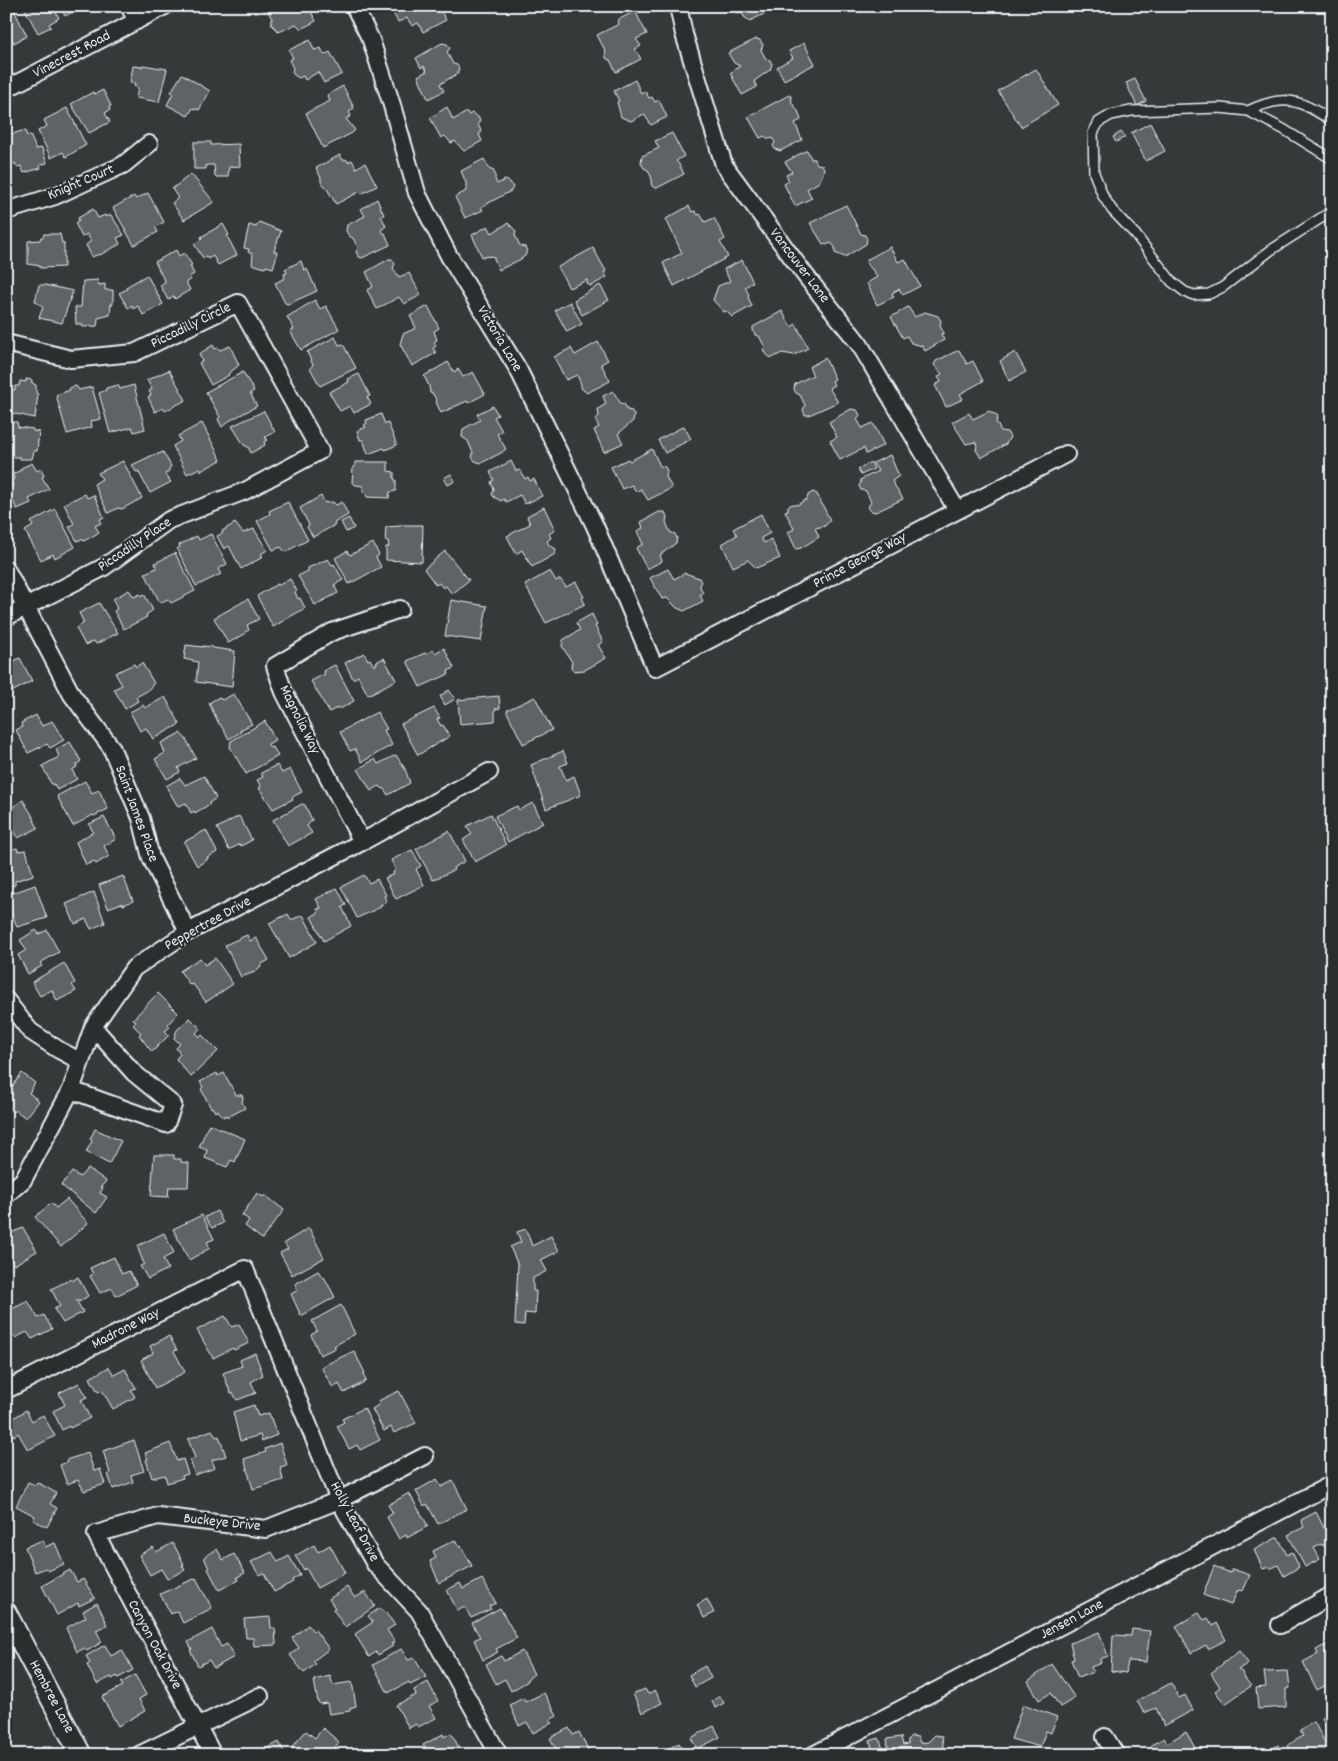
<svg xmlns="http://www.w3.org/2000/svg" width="1338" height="1761" font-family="Dekko,sans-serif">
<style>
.building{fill:#5f6365;stroke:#e8f1f8}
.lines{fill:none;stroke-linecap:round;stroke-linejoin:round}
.service-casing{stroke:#e8f1f8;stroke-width:12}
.minor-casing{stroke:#e8f1f8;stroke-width:20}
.tertiary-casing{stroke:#e8f1f8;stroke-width:24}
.service{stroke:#2a2d2e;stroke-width:9}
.minor{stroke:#2a2d2e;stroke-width:16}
.tertiary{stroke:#2a2d2e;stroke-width:20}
.labels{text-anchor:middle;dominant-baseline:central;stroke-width:4.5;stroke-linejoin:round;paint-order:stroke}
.street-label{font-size:15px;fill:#e8f1f8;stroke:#2a2d2e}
</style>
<rect width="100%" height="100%" fill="#35393a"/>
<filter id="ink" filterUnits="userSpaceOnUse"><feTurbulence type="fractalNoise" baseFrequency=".02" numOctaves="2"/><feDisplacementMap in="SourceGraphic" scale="10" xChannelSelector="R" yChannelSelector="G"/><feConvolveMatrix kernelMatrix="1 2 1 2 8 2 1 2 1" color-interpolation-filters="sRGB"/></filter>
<g filter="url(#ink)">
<path class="building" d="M 6,6 L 12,6 L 27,36 L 14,43 L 13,40 L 6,45 Z
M 23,6 L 53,6 L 59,18 L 49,24 L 51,27 L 38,33 Z
M 60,6 L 84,6 L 65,16 Z
M 261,6 L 308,6 L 316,21 L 301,29 L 296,24 L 279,32 L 271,24 L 272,19 L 268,11 L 262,10 Z
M 389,6 L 442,6 L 440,10 L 446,20 L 423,32 L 418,23 L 412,26 L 407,18 L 398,22 Z
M 722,6 L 773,6 L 774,9 L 750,21 L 744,17 L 742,12 L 738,13 L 735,7 L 725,12 Z
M 635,11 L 647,34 L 636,39 L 641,46 L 635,49 L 641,59 L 616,72 L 610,60 L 607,59 L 605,55 L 606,52 L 597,35 L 619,24 L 618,20 Z
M 756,39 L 760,40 L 763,45 L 761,50 L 766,59 L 770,60 L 772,64 L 770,70 L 754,81 L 757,87 L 742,95 L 730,73 L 740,66 L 734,63 L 728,53 Z
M 310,40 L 314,50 L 321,48 L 324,55 L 330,52 L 342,74 L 324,83 L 318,72 L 305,80 L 303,76 L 299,78 L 294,75 L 292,72 L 293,68 L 289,60 L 293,58 L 289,50 Z
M 442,43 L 447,44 L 450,48 L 447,52 L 453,64 L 457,65 L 459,68 L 457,74 L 440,84 L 444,91 L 428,99 L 418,76 L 427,71 L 424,66 L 421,68 L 416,58 Z
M 804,43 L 815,64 L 784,80 L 777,67 L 793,58 L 789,51 Z
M 143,65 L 167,69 L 159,102 L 136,98 L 138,88 L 134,86 L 135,83 L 130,83 L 133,66 L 142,67 Z
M 1036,69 L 1058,105 L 1021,127 L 998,91 Z
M 182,74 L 210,91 L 199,110 L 193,108 L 188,116 L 167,105 L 173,93 L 171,92 Z
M 1135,79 L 1146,101 L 1137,106 L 1126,83 Z
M 635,80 L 641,93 L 645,91 L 649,98 L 652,97 L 655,102 L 659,100 L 667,117 L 651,125 L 644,114 L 631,121 L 621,117 L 617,102 L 619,101 L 614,91 Z
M 343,86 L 354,108 L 349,112 L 351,116 L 346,119 L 355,130 L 352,133 L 323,148 L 306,113 L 330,101 L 327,95 Z
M 103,90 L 111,106 L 109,107 L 110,110 L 105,113 L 110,122 L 89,133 L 71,104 L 93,92 L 95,94 Z
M 789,95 L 791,96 L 792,103 L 798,111 L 801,120 L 795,123 L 802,140 L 780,151 L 775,149 L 773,146 L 775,142 L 772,138 L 768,139 L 765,136 L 760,138 L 748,117 Z
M 447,107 L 453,120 L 467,112 L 469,115 L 472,113 L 478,117 L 480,120 L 478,125 L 482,132 L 479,134 L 482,141 L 464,151 L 455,141 L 451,143 L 445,136 L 441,138 L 430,118 Z
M 67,108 L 86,145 L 66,157 L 63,152 L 51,158 L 38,131 L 47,126 L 44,120 Z
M 1150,123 L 1165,151 L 1146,161 L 1131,133 Z
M 25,130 L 27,136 L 30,135 L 36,149 L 42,148 L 47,163 L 40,165 L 41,168 L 24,173 L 21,166 L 17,167 L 15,163 L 9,166 L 6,157 L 6,136 Z
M 1121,132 L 1125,137 L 1116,142 L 1113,137 Z
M 672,133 L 684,156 L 676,161 L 679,164 L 684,174 L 657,188 L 653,187 L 651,184 L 652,179 L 648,170 L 644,168 L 641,163 L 642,156 L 659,148 L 655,141 Z
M 194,142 L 211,142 L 211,145 L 239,144 L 240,166 L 229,167 L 228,177 L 215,177 L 214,165 L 206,165 L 206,169 L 194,169 Z
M 807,150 L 812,160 L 814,158 L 817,164 L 822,165 L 824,168 L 823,174 L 819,182 L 807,189 L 812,198 L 795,206 L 784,184 L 789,181 L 786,175 L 792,172 L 785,162 Z
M 340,155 L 343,160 L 346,159 L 348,162 L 352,160 L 356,168 L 365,163 L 377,186 L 361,194 L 359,192 L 336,204 L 326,187 L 321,182 L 321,178 L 316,168 Z
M 484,159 L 490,170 L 493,170 L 495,174 L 495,179 L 497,184 L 505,180 L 510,182 L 513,187 L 511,191 L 481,207 L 483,210 L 465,218 L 455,197 L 466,191 L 466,183 L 461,171 Z
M 191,174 L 214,202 L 184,220 L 172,203 L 178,198 L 172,189 Z
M 148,193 L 164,222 L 155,227 L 158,232 L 134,245 L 113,208 L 134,196 L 136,199 Z
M 377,199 L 384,215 L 381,216 L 386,226 L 381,230 L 383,233 L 385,233 L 390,245 L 362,258 L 359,257 L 356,252 L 358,248 L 353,238 L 349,236 L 346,231 L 347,225 L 365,216 L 361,209 Z
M 846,205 L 861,234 L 865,235 L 867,239 L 866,244 L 845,257 L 835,253 L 835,247 L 831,243 L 826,245 L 825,244 L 823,244 L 810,223 Z
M 689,206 L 692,212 L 695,211 L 698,215 L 700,214 L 705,222 L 714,218 L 725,239 L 720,242 L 728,257 L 674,286 L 663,263 L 682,253 L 666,219 Z
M 93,209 L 98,218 L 105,215 L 106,217 L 111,215 L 124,235 L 117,238 L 120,244 L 100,255 L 99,254 L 92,257 L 86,245 L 91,241 L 87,234 L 82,237 L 75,223 L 79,220 L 78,218 Z
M 259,222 L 281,231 L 274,251 L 278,252 L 273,268 L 266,266 L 265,268 L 252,264 L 253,254 L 248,252 L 249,249 L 244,248 L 249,225 L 256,227 Z
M 508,223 L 516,231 L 515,235 L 520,246 L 525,247 L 527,251 L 525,256 L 521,259 L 499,270 L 493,256 L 482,257 L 472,235 L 488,226 L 492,233 Z
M 223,224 L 229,235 L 227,236 L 237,255 L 218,265 L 213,256 L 208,259 L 207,256 L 203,258 L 194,244 L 202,239 L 201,237 Z
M 44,234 L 60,234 L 62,243 L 64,243 L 64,267 L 40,268 L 40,266 L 28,264 L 28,241 L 40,240 L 41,237 L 43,237 Z
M 890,247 L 898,262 L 905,259 L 920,286 L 903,295 L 899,289 L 892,293 L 894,297 L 877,305 L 867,283 L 877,277 L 872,269 L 868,266 L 866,262 L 868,259 Z
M 593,248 L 606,271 L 604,272 L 607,277 L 591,286 L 587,284 L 587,280 L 569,288 L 558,267 Z
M 176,250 L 179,256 L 184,253 L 192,265 L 190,266 L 194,274 L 189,277 L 191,280 L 186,282 L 190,290 L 175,299 L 174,296 L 168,300 L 160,285 L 165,282 L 155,262 Z
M 389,259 L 392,259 L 395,264 L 393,268 L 399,277 L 409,273 L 421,295 L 404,304 L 399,297 L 377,309 L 367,290 L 373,287 L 366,272 Z
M 742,260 L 753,282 L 745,287 L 749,295 L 748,297 L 752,306 L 732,317 L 726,311 L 724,312 L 713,300 L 718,286 L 730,281 L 724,269 Z
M 301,261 L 304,270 L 307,269 L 317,291 L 288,304 L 285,303 L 275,283 L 285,278 L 284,274 L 287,273 L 285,269 Z
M 147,275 L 163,304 L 143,315 L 138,306 L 133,309 L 132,305 L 128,308 L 119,293 L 127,289 L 126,287 Z
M 98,280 L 99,285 L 105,284 L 105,290 L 113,290 L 113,304 L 111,304 L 110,315 L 98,318 L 97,326 L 82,327 L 82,324 L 76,324 L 75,307 L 81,307 L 83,281 Z
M 39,285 L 45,285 L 73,291 L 62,323 L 39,318 L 43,307 L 35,301 Z
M 600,285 L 609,300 L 582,315 L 574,300 Z
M 315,300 L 320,309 L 326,306 L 339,329 L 301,350 L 290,331 L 294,329 L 287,317 Z
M 570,302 L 582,324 L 567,332 L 555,310 Z
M 428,306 L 439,328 L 434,331 L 437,340 L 434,342 L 436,346 L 433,348 L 436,353 L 412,366 L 400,344 L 403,334 L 416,328 L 410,316 Z
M 908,307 L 915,317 L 925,312 L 938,316 L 941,321 L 940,326 L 944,333 L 941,334 L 944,340 L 925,351 L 922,346 L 911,343 L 907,336 L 903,338 L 891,317 Z
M 782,311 L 791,327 L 796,324 L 808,348 L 794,355 L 782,353 L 772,358 L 766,355 L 763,350 L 765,347 L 759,336 L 755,335 L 753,330 L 753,327 Z
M 335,337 L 339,345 L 343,344 L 356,368 L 320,386 L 310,368 L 313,365 L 307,352 Z
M 598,342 L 608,360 L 601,364 L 610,381 L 587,393 L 581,388 L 581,384 L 577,375 L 566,380 L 554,357 L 571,348 L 575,355 Z
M 213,345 L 215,349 L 218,348 L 220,350 L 230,346 L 239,365 L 228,374 L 229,375 L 211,385 L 199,363 L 202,361 L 199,354 Z
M 959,350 L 967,364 L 973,361 L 983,381 L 960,394 L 963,399 L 946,407 L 935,385 L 941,382 L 938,377 L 942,374 L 934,365 L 936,361 Z
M 1015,352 L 1026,372 L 1009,381 L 1000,361 Z
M 825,358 L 835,379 L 832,381 L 834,385 L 829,388 L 838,402 L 809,415 L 805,415 L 803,410 L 805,405 L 800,395 L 796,393 L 794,389 L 795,384 L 813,375 L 809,367 Z
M 448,362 L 454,372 L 458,369 L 463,377 L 473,372 L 485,394 L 468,403 L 467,401 L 441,413 L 436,402 L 437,401 L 433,394 L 430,393 L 429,386 L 424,376 Z
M 169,370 L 186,400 L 165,411 L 163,408 L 155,412 L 148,397 L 151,395 L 149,391 L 152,389 L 147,380 Z
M 243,372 L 254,391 L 250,393 L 257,406 L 229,421 L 222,427 L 218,419 L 220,417 L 206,392 Z
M 359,374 L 370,396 L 367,397 L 371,404 L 354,413 L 350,406 L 340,411 L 329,392 L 349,382 L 348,379 Z
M 26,379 L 32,380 L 32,383 L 36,385 L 36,393 L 38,394 L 35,418 L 6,412 L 6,389 L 15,390 L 15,386 L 19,386 L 20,381 L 26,382 Z
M 118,385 L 120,389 L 134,385 L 145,429 L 134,432 L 132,427 L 110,433 L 99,393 L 106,390 L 106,388 Z
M 76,386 L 79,390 L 92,387 L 101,419 L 91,421 L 92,427 L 67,434 L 56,395 L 70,390 L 69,388 Z
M 613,391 L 621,404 L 624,403 L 627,410 L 632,411 L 634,415 L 633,421 L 618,434 L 623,443 L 604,452 L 594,430 L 599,427 L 595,420 L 599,416 L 598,409 L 606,404 L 603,396 Z
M 493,406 L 498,415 L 494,417 L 502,431 L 497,434 L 506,449 L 501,453 L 481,463 L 475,461 L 472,457 L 473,453 L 468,441 L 462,437 L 463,429 L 480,420 L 477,414 Z
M 851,409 L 857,410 L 860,415 L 857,419 L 862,428 L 873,423 L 884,445 L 866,454 L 864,448 L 840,460 L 830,441 L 837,437 L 829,422 Z
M 264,411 L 275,432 L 265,437 L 267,440 L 264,442 L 265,445 L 251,453 L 248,447 L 244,445 L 232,426 Z
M 989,411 L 996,415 L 998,417 L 996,422 L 1001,431 L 1007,432 L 1010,437 L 1006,444 L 981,458 L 976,450 L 977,445 L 975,442 L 966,444 L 952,422 L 969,413 L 973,419 Z
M 381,414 L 385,424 L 388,423 L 397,445 L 385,450 L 384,448 L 368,454 L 363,440 L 360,440 L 357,431 L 366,427 L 364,425 L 367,423 L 366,420 Z
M 6,422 L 17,422 L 18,427 L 33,429 L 33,431 L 39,432 L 37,451 L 34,451 L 32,459 L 20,459 L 20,457 L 8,457 L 8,452 L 6,452 Z
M 202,423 L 221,460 L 201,471 L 200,468 L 187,474 L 173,446 L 181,441 L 178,436 Z
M 684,426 L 691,439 L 665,453 L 658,440 Z
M 652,449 L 660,466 L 665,467 L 667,471 L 666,477 L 672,488 L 648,500 L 641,489 L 636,492 L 632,485 L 622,489 L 611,467 L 628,459 L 630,461 Z
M 163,452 L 171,466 L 169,469 L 169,471 L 165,474 L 171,482 L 150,493 L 138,471 L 136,472 L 132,465 L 155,454 L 156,455 Z
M 890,455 L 899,476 L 892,481 L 903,499 L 876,512 L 871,511 L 868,507 L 871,502 L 866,491 L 861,490 L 859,486 L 861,482 L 860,480 L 878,471 L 873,463 Z
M 123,461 L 142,498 L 122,509 L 118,508 L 108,513 L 94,484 L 102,479 L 98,473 Z
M 511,461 L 516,471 L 520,470 L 525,479 L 528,477 L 530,481 L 534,479 L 542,496 L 525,504 L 520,495 L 506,502 L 504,499 L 501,501 L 494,497 L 492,494 L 494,490 L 491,482 L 494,480 L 490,472 Z
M 355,462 L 388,462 L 388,471 L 394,472 L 394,479 L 396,480 L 396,491 L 390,492 L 389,498 L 367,497 L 365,492 L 363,492 L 363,486 L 356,485 L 352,483 L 353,467 L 355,467 Z
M 871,462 L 874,469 L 861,475 L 858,470 Z
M 32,463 L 37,471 L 41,469 L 44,476 L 42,477 L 49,489 L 29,499 L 31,503 L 17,509 L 13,501 L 9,503 L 6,497 L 6,489 L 13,486 L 11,481 L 14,479 L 13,474 L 21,470 L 21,468 Z
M 451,474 L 455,481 L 448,485 L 444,478 Z
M 813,492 L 817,494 L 830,520 L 825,526 L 815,528 L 819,537 L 801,548 L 796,549 L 788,532 L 794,529 L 785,511 L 788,510 L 788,506 L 793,504 L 797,505 L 807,499 L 808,495 Z
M 85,494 L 87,498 L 94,495 L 104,517 L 100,519 L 101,523 L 95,526 L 99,532 L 96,534 L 84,541 L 82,539 L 77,541 L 69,527 L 74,524 L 64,504 Z
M 321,496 L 325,503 L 333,502 L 336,505 L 342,502 L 348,515 L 334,523 L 335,525 L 313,537 L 307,527 L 309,525 L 300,508 Z
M 288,502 L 308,540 L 285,552 L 281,547 L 273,550 L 257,521 L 270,514 L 269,511 Z
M 544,507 L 555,530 L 549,534 L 551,538 L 547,541 L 549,545 L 556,549 L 555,554 L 550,557 L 532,567 L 522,550 L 516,554 L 507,536 L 530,524 L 527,516 Z
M 55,509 L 75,547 L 55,558 L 53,554 L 41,560 L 25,531 L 33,526 L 31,522 Z
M 659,512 L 665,512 L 667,517 L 666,522 L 670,532 L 675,534 L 677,538 L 676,543 L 660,555 L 662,561 L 647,569 L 636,548 L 643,544 L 637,531 L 643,528 L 641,522 Z
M 761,514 L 770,533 L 761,538 L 764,543 L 771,539 L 780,558 L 756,568 L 748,560 L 733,567 L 722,544 L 737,535 L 733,529 Z
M 349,518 L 354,528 L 346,532 L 341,522 Z
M 235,523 L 243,533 L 254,529 L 267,550 L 261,554 L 263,557 L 241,569 L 229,546 L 224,549 L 217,536 L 223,533 L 222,531 Z
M 401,525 L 423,525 L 422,562 L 386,560 L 386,547 L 389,547 L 388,541 L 385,540 L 386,527 L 400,526 Z
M 211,534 L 227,564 L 218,569 L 221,574 L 196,586 L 177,549 L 180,547 L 179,545 L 197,536 L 199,540 Z
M 373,543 L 379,555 L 376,557 L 381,567 L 349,584 L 335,558 L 347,551 L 350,555 Z
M 445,551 L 469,580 L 452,594 L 446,586 L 443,588 L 439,583 L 436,585 L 424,569 Z
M 175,553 L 195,591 L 171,603 L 168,599 L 160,603 L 145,573 L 157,568 L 155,563 Z
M 328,559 L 332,565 L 334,564 L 343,580 L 334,585 L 338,593 L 315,605 L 298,576 L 308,571 L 308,568 Z
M 668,569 L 674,579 L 685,573 L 699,578 L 701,582 L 700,587 L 703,593 L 700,595 L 703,601 L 684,611 L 677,608 L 667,598 L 662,599 L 650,578 Z
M 550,571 L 556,581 L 560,579 L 566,587 L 576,582 L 584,597 L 582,598 L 585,604 L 546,623 L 525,585 Z
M 290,579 L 297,591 L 295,592 L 298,599 L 300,598 L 305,608 L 273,627 L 257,596 L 277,584 L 279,585 Z
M 129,590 L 134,597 L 140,594 L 141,596 L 144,594 L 153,610 L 146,615 L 147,617 L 124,629 L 114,611 L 117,609 L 113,599 Z
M 248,599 L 259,619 L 247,625 L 249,630 L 245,632 L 245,634 L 228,643 L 214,618 Z
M 451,600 L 487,606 L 481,641 L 445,636 Z
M 99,603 L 118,633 L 96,644 L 94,641 L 85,645 L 76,628 L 84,623 L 79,613 Z
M 592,614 L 597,625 L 595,626 L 603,642 L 598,645 L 606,658 L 585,670 L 573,671 L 571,668 L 572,662 L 562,646 L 563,640 L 580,630 L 576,623 Z
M 186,645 L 203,647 L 203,646 L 213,647 L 213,648 L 235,651 L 232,687 L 196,682 L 198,662 L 184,659 Z
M 444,648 L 454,668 L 448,671 L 449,674 L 420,687 L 407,661 L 425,653 L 426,654 L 433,650 L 435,653 Z
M 364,653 L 368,660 L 370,659 L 374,666 L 377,664 L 376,662 L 384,658 L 396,680 L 368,695 L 358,676 L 353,679 L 345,663 Z
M 20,658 L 32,681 L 6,695 L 6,660 L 7,661 L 10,660 L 12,662 Z
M 142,663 L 154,683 L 147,691 L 136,697 L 138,701 L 125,709 L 114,689 L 122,685 L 115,673 L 134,664 L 136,667 Z
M 335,665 L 354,701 L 340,709 L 339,707 L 329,712 L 311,681 L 325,674 L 323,671 Z
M 449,690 L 455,699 L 445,705 L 440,696 Z
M 234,694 L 252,724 L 240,730 L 241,732 L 229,739 L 220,724 L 219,724 L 209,703 L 219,697 L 222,700 Z
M 499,696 L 500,708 L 495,709 L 495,721 L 460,724 L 458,700 Z
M 165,697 L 180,724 L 153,739 L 146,728 L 140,731 L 130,712 L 143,705 L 145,708 Z
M 535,697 L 552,730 L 523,744 L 507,712 L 507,710 Z
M 434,708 L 440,718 L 437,719 L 441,726 L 443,725 L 450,736 L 418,755 L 401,724 Z
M 377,712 L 387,729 L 384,730 L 392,745 L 362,762 L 355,749 L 350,751 L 340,732 Z
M 36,715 L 42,726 L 52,721 L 64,740 L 50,748 L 47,744 L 28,753 L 16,730 L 22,727 L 21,723 Z
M 265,721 L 275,740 L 268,744 L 270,748 L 273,747 L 278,756 L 246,774 L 230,747 L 231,741 Z
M 180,733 L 186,739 L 196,758 L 178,768 L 180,772 L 167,779 L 155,759 L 165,753 L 161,743 Z
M 70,742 L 81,761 L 76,765 L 77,767 L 72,770 L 77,779 L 57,790 L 54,784 L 52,785 L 42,766 L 59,757 L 56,749 Z
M 563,751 L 568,763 L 560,766 L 566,780 L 574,776 L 581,795 L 546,809 L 531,765 Z
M 396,755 L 405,769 L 410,783 L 388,795 L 384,789 L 379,786 L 371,791 L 358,769 L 375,759 L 378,764 Z
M 277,765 L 282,773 L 290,769 L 302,792 L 292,797 L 293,799 L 273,809 L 259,788 L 261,787 L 257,780 L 263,777 L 261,773 Z
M 204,776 L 216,798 L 209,803 L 210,804 L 195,813 L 194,811 L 191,813 L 186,803 L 179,806 L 177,805 L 166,786 L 180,778 L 185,785 Z
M 85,781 L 92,793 L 99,790 L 108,809 L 94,816 L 93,815 L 73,826 L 57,796 Z
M 23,800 L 35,820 L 34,820 L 38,828 L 18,838 L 13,828 L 6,831 L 6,810 L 7,811 Z
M 533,803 L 543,823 L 508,842 L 495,816 L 517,806 L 519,810 Z
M 302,804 L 305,805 L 312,820 L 307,826 L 312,833 L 288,846 L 273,820 Z
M 491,814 L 506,845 L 475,862 L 463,840 L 472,834 L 467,826 Z
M 239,816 L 252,840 L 241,846 L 240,844 L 229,850 L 217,828 Z
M 104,817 L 116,839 L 104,846 L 109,856 L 96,864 L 94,861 L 86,865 L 76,842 L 93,832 L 89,824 Z
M 206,830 L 217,852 L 207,858 L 207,860 L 197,866 L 184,842 Z
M 449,831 L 465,861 L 453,868 L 454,870 L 433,880 L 416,849 Z
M 17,848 L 18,851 L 26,850 L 33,875 L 15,881 L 15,885 L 6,888 L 6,851 Z
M 412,850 L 421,866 L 416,869 L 424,885 L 396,899 L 385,878 L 394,874 L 393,872 L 396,870 L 391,860 Z
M 364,875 L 369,883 L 377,879 L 386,895 L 384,896 L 387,902 L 380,905 L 381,907 L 357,918 L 341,887 Z
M 123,876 L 133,901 L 123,905 L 122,903 L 108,908 L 99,885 Z
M 35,885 L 47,918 L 17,927 L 12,914 L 6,916 L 6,893 L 12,891 L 13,893 Z
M 337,888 L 346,905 L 342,907 L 351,926 L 324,941 L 311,917 L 319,912 L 317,909 L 321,908 L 316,899 Z
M 94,892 L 105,923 L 91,929 L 86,919 L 75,924 L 66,904 Z
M 288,914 L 291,920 L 303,915 L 317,942 L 289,958 L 269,923 Z
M 36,930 L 39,934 L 47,930 L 59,952 L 40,963 L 42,966 L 28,974 L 18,955 L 26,950 L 20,940 Z
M 247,935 L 250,941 L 256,938 L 269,960 L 260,965 L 261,966 L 255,972 L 241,977 L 225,945 Z
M 200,958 L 205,965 L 215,958 L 233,984 L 206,1002 L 193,984 L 190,985 L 180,971 Z
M 64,963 L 75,983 L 72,985 L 76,991 L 57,1001 L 52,990 L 40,996 L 32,982 Z
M 158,993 L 178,1013 L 168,1024 L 170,1027 L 165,1031 L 169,1035 L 152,1052 L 139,1035 L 141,1033 L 133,1025 L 136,1021 L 133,1019 Z
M 190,1018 L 200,1028 L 196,1033 L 200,1037 L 202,1035 L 218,1051 L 191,1077 L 176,1059 L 180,1054 L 176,1048 L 180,1044 L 174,1038 L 177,1030 Z
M 22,1073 L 35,1083 L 29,1093 L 39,1101 L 26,1118 L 15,1110 L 13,1112 L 6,1107 L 6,1095 Z
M 217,1073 L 218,1076 L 224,1073 L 236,1095 L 242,1095 L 243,1098 L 242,1102 L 245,1108 L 228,1117 L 227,1115 L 223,1117 L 218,1110 L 215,1112 L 212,1107 L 211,1108 L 201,1089 L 203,1087 L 200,1082 Z
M 209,1124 L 245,1139 L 235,1162 L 231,1160 L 227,1167 L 205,1158 L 207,1150 L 199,1147 Z
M 95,1129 L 121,1141 L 109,1164 L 86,1152 L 92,1141 L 90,1139 Z
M 154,1155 L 174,1155 L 174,1159 L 181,1159 L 181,1162 L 189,1163 L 188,1187 L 169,1187 L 168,1197 L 151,1196 Z
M 88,1168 L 106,1181 L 101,1187 L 103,1188 L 100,1193 L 107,1197 L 96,1213 L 61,1185 L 72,1172 L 80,1177 Z
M 257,1193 L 263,1197 L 265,1195 L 284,1210 L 262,1239 L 245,1226 L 249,1220 L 242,1215 Z
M 67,1199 L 88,1223 L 61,1247 L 35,1217 L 51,1203 L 56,1208 Z
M 217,1211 L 223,1223 L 212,1228 L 205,1217 Z
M 202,1215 L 214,1239 L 207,1242 L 210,1248 L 189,1260 L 173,1229 Z
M 23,1228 L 37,1251 L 14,1265 L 6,1252 L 6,1235 Z
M 309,1228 L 324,1258 L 292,1275 L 280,1253 L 288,1249 L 284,1243 Z
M 526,1229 L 532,1246 L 551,1236 L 559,1251 L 541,1260 L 547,1271 L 533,1278 L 533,1291 L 536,1291 L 535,1314 L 525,1313 L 524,1325 L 515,1324 L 518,1265 L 510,1247 L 521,1242 L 517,1232 Z
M 164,1233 L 174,1253 L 163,1259 L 168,1269 L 148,1279 L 140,1266 L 144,1264 L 137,1246 Z
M 114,1257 L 122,1274 L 129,1271 L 137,1285 L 116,1296 L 112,1288 L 100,1293 L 90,1276 L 93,1274 L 90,1268 Z
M 318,1271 L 323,1278 L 324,1277 L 335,1297 L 301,1316 L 291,1294 L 298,1290 L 295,1284 Z
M 78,1277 L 88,1296 L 79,1302 L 78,1299 L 76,1300 L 83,1312 L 63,1323 L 54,1309 L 60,1306 L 51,1289 L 71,1279 L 72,1281 Z
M 28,1301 L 38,1318 L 44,1315 L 52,1329 L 32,1339 L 27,1332 L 15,1338 L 6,1323 L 6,1319 L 9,1318 L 6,1312 Z
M 341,1305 L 355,1334 L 334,1346 L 336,1348 L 320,1355 L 311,1335 L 317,1331 L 312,1321 Z
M 225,1316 L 232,1327 L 239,1324 L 249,1343 L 234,1350 L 233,1348 L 213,1358 L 197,1330 Z
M 169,1336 L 177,1350 L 174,1351 L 185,1372 L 155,1388 L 141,1360 L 153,1353 L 150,1346 Z
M 354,1351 L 365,1373 L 363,1374 L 366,1381 L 344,1393 L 339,1384 L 333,1388 L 321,1367 Z
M 255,1353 L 263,1375 L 251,1382 L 256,1393 L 237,1400 L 233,1393 L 231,1394 L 223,1373 L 242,1366 L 240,1360 Z
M 109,1367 L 114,1375 L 125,1369 L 136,1388 L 131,1390 L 135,1397 L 113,1409 L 102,1390 L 98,1392 L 90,1378 Z
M 79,1383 L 87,1397 L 81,1400 L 90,1418 L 70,1428 L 69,1426 L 62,1430 L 53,1411 L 65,1405 L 59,1393 Z
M 399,1391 L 416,1423 L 394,1433 L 391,1427 L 384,1431 L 372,1409 L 380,1404 L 378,1401 Z
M 254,1405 L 258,1416 L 269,1413 L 277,1435 L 262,1441 L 260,1435 L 240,1441 L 233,1412 Z
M 364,1408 L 380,1440 L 360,1450 L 357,1445 L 349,1449 L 337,1426 L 344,1422 L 342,1419 Z
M 26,1410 L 32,1421 L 43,1415 L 55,1436 L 28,1450 L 18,1433 L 14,1436 L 6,1423 Z
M 212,1430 L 216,1437 L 219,1436 L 226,1456 L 212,1460 L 215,1468 L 195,1475 L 190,1460 L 195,1458 L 188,1439 Z
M 134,1440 L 144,1471 L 131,1475 L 133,1482 L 113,1489 L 108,1474 L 110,1473 L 103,1451 Z
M 170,1443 L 177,1461 L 183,1459 L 188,1474 L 182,1476 L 183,1478 L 167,1483 L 165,1475 L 152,1478 L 146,1460 L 148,1459 L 145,1453 Z
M 280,1443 L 287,1465 L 280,1467 L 283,1480 L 253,1489 L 244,1459 L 266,1452 L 265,1449 Z
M 88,1453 L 94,1471 L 100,1469 L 105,1484 L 84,1491 L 78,1480 L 67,1484 L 60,1465 L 67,1462 L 66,1460 Z
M 437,1479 L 441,1487 L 453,1481 L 467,1509 L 438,1524 L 427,1504 L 424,1506 L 416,1491 Z
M 28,1482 L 35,1485 L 37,1482 L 56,1493 L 50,1504 L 57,1508 L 47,1527 L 33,1520 L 35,1516 L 16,1506 Z
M 409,1493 L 428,1526 L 407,1538 L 406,1535 L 399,1539 L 387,1517 L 393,1513 L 388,1505 Z
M 1316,1512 L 1331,1542 L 1323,1546 L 1322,1544 L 1314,1548 L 1320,1559 L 1305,1567 L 1288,1535 L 1304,1527 L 1301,1520 Z
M 1278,1537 L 1287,1555 L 1292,1552 L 1299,1567 L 1284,1576 L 1278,1565 L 1270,1569 L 1269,1567 L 1263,1569 L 1254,1550 Z
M 43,1540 L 45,1547 L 55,1543 L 64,1564 L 48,1571 L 46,1568 L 35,1572 L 25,1547 Z
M 455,1540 L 459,1547 L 461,1546 L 472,1566 L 439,1583 L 430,1561 L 436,1558 L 433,1551 Z
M 173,1543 L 184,1564 L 182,1565 L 185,1570 L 167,1579 L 161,1569 L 150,1575 L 139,1555 L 153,1547 L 156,1552 Z
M 314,1545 L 318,1552 L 330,1545 L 345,1573 L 317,1588 L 306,1568 L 304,1570 L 295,1556 Z
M 217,1549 L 223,1560 L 234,1554 L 245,1573 L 237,1577 L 239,1580 L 219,1590 L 208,1569 L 209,1569 L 204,1557 Z
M 272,1552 L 278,1562 L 289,1556 L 300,1575 L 292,1580 L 293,1582 L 274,1592 L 264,1573 L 259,1575 L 251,1562 Z
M 1214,1566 L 1230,1573 L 1232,1569 L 1250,1575 L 1243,1591 L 1238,1590 L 1231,1605 L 1203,1595 Z
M 70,1570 L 77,1582 L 83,1579 L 95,1598 L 79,1606 L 78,1603 L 57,1615 L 42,1586 Z
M 196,1578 L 212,1608 L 183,1623 L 177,1611 L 171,1614 L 160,1594 Z
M 482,1579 L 496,1603 L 489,1606 L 491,1609 L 471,1618 L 465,1607 L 459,1610 L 457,1610 L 447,1590 L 460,1583 L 463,1589 Z
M 347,1587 L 355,1598 L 365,1592 L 375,1606 L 345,1627 L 333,1609 L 335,1608 L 329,1599 Z
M 707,1599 L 714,1613 L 704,1618 L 697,1605 Z
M 97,1603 L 106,1621 L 105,1621 L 107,1625 L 96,1630 L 102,1642 L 87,1651 L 85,1648 L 77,1652 L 66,1628 L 86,1617 L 83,1611 Z
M 380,1608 L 384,1613 L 385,1612 L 395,1625 L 387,1630 L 395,1642 L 391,1644 L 393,1646 L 378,1655 L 376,1652 L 369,1657 L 355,1634 L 373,1622 L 368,1616 Z
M 500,1608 L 517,1638 L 496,1649 L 498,1652 L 483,1660 L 474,1640 L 480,1637 L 472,1623 Z
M 1199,1613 L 1204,1620 L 1208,1618 L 1213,1626 L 1217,1623 L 1226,1640 L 1208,1649 L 1206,1645 L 1191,1653 L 1176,1626 Z
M 270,1617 L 271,1628 L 275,1628 L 276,1645 L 254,1646 L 253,1638 L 246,1638 L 244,1619 Z
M 308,1625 L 313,1631 L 315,1630 L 329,1649 L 313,1661 L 316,1664 L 304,1673 L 290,1655 L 299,1648 L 292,1638 Z
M 212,1629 L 221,1647 L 227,1644 L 234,1657 L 214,1668 L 209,1660 L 198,1666 L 190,1650 L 192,1649 L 188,1642 Z
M 1132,1629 L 1150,1631 L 1146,1662 L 1128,1661 L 1126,1673 L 1111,1671 L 1113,1635 L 1131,1636 Z
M 1099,1632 L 1108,1656 L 1100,1659 L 1101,1663 L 1091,1667 L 1093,1672 L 1078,1678 L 1071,1660 L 1074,1659 L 1070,1643 Z
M 1331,1642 L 1332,1682 L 1317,1690 L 1303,1662 L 1318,1654 L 1316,1650 Z
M 105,1645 L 111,1656 L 122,1650 L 133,1670 L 118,1678 L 117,1676 L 112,1679 L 111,1677 L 97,1684 L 87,1665 L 90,1663 L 86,1656 Z
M 401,1649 L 408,1660 L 414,1658 L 426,1677 L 410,1685 L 409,1682 L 388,1693 L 373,1665 Z
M 522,1651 L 534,1674 L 527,1679 L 528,1681 L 511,1691 L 505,1679 L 496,1684 L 486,1664 L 501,1656 L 504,1661 Z
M 1239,1651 L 1248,1663 L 1238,1670 L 1242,1672 L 1243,1676 L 1251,1686 L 1225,1704 L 1215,1691 L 1220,1687 L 1211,1673 Z
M 1052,1664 L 1075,1698 L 1060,1707 L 1051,1693 L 1039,1700 L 1028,1681 Z
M 705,1666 L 711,1678 L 695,1687 L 689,1675 Z
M 1288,1671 L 1290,1688 L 1286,1689 L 1286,1707 L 1258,1709 L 1256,1688 L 1266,1687 L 1264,1672 Z
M 135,1675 L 146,1695 L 139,1699 L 145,1711 L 118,1726 L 102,1697 L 123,1686 L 121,1683 Z
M 330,1676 L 333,1685 L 352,1682 L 356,1706 L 350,1708 L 350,1711 L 329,1714 L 327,1703 L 320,1704 L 318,1702 L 314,1680 Z
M 428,1682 L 438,1701 L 429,1706 L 436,1718 L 418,1727 L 416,1724 L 409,1728 L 396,1705 L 416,1695 L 414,1690 Z
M 1171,1683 L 1179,1698 L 1185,1695 L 1193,1710 L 1164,1726 L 1156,1708 L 1144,1713 L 1137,1701 Z
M 645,1689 L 648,1694 L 655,1690 L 662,1703 L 642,1713 L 633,1694 Z
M 544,1693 L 557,1716 L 550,1720 L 552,1723 L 533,1733 L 527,1722 L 519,1726 L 510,1705 L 523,1698 L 525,1702 Z
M 720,1696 L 724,1703 L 715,1708 L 712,1701 Z
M 1023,1704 L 1057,1717 L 1051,1733 L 1046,1731 L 1040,1747 L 1011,1739 Z
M 1332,1712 L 1332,1737 L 1331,1737 L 1322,1718 Z
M 1314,1722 L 1330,1752 L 1324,1755 L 1293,1755 L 1288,1745 L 1303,1736 L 1300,1730 Z
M 714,1726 L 720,1737 L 697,1749 L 691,1738 Z
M 323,1728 L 339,1742 L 330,1755 L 299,1755 L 291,1748 L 306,1731 L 315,1738 Z
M 569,1728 L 573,1735 L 579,1732 L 589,1751 L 582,1755 L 547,1755 L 556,1749 L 550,1738 Z
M 1186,1732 L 1199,1755 L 1157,1755 L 1151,1745 L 1164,1738 L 1167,1743 Z
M 451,1733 L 461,1751 L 455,1755 L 429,1755 L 423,1745 L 443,1734 L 444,1737 Z
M 935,1735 L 942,1736 L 944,1755 L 889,1755 L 887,1739 L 901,1737 L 903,1745 L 908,1744 L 908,1739 L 911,1736 L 918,1737 L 920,1743 L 928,1742 Z
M 879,1738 L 883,1749 L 873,1752 L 870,1741 Z
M 279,1742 L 286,1755 L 262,1755 L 260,1752 Z
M 679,1743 L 682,1749 L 684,1748 L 688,1755 L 664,1755 L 662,1752 Z
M 1278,1745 L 1283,1755 L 1261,1755 Z
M 42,1747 L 52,1747 L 52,1755 L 43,1755 Z"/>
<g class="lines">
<defs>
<path id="service" d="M 1248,111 C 1285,93 1300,100 1332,121
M 1332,159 L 1283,129 L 1248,111 L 1220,108 L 1131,111 L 1111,115 L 1099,122 L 1093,133 L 1094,173 L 1103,196 L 1112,210 L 1135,234 L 1172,282 L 1185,292 L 1194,295 L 1209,294 L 1223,287 L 1271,250 L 1332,211"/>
<path id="minor" d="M 129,6 L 137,21
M 354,6 L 371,40 L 391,102 L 417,193 L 449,256 L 518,369 L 595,526 L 655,668 L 1066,454
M 678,6 L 684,34 L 724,165 L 805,275 L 860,345 L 957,510
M 6,89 L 165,6
M 6,211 L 55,196 L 123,165 L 149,144
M 6,343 L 71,359 L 134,353 L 238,303 L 320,451 L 245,491 L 169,520 L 104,567 L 6,617
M 6,569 L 72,695 L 111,747 L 141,818 L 151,858 L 188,932
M 362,842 L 284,692 L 275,666 L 332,632 L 400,609
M 6,1000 L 30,1031 L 59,1050 L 80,1061
M 71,1090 L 166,1124 L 173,1105 L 134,1073 L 93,1027
M 6,1195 L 23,1180 L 71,1090 L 93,1027 L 134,968 L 188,932 L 362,842 L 489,772
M 6,1390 L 245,1269 L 339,1500 L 375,1564 L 419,1611 L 499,1755
M 1280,1625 L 1332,1595
M 1105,1737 L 1116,1755
M 139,1755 L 260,1696
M 213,1755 L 96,1534 L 158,1516 L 266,1529 L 339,1500 L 425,1456
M 813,1755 L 1332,1484"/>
<path id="tertiary" d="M 6,1613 L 81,1755"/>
</defs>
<use href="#service" class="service-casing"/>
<use href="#minor" class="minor-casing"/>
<use href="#tertiary" class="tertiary-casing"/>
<use href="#service" class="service"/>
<use href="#minor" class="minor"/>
<use href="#tertiary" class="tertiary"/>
</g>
</g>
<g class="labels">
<g class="street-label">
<text transform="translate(72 55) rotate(-28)">Vinecrest Road</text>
<text transform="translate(81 183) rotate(-23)">Knight Court</text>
<text transform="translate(799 266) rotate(53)">Vancouver Lane</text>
<text transform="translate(191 326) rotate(-26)">Piccadilly Circle</text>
<text transform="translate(499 339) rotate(59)">Victoria Lane</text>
<text transform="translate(135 545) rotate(-34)">Piccadilly Place</text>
<text transform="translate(860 561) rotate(-28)">Prince George Way</text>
<text transform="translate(299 720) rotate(64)">Magnolia Way</text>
<text transform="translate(136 814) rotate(70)">Saint James Place</text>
<text transform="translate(208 924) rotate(-29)">Peppertree Drive</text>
<text transform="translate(126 1329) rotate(-27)">Madrone Way</text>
<text transform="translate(354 1522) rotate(62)">Holly Leaf Drive</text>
<text transform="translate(222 1523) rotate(6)">Buckeye Drive</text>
<text transform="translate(1072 1620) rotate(-28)">Jensen Lane</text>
<text transform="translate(154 1645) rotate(62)">Canyon Oak Drive</text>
<text transform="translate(51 1697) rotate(62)">Hembree Lane</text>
</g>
</g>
<rect width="1338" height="1761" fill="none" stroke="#2a2d2e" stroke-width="25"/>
<rect x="12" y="12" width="1313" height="1736" fill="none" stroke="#e8f1f8" stroke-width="2" filter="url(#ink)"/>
</svg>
